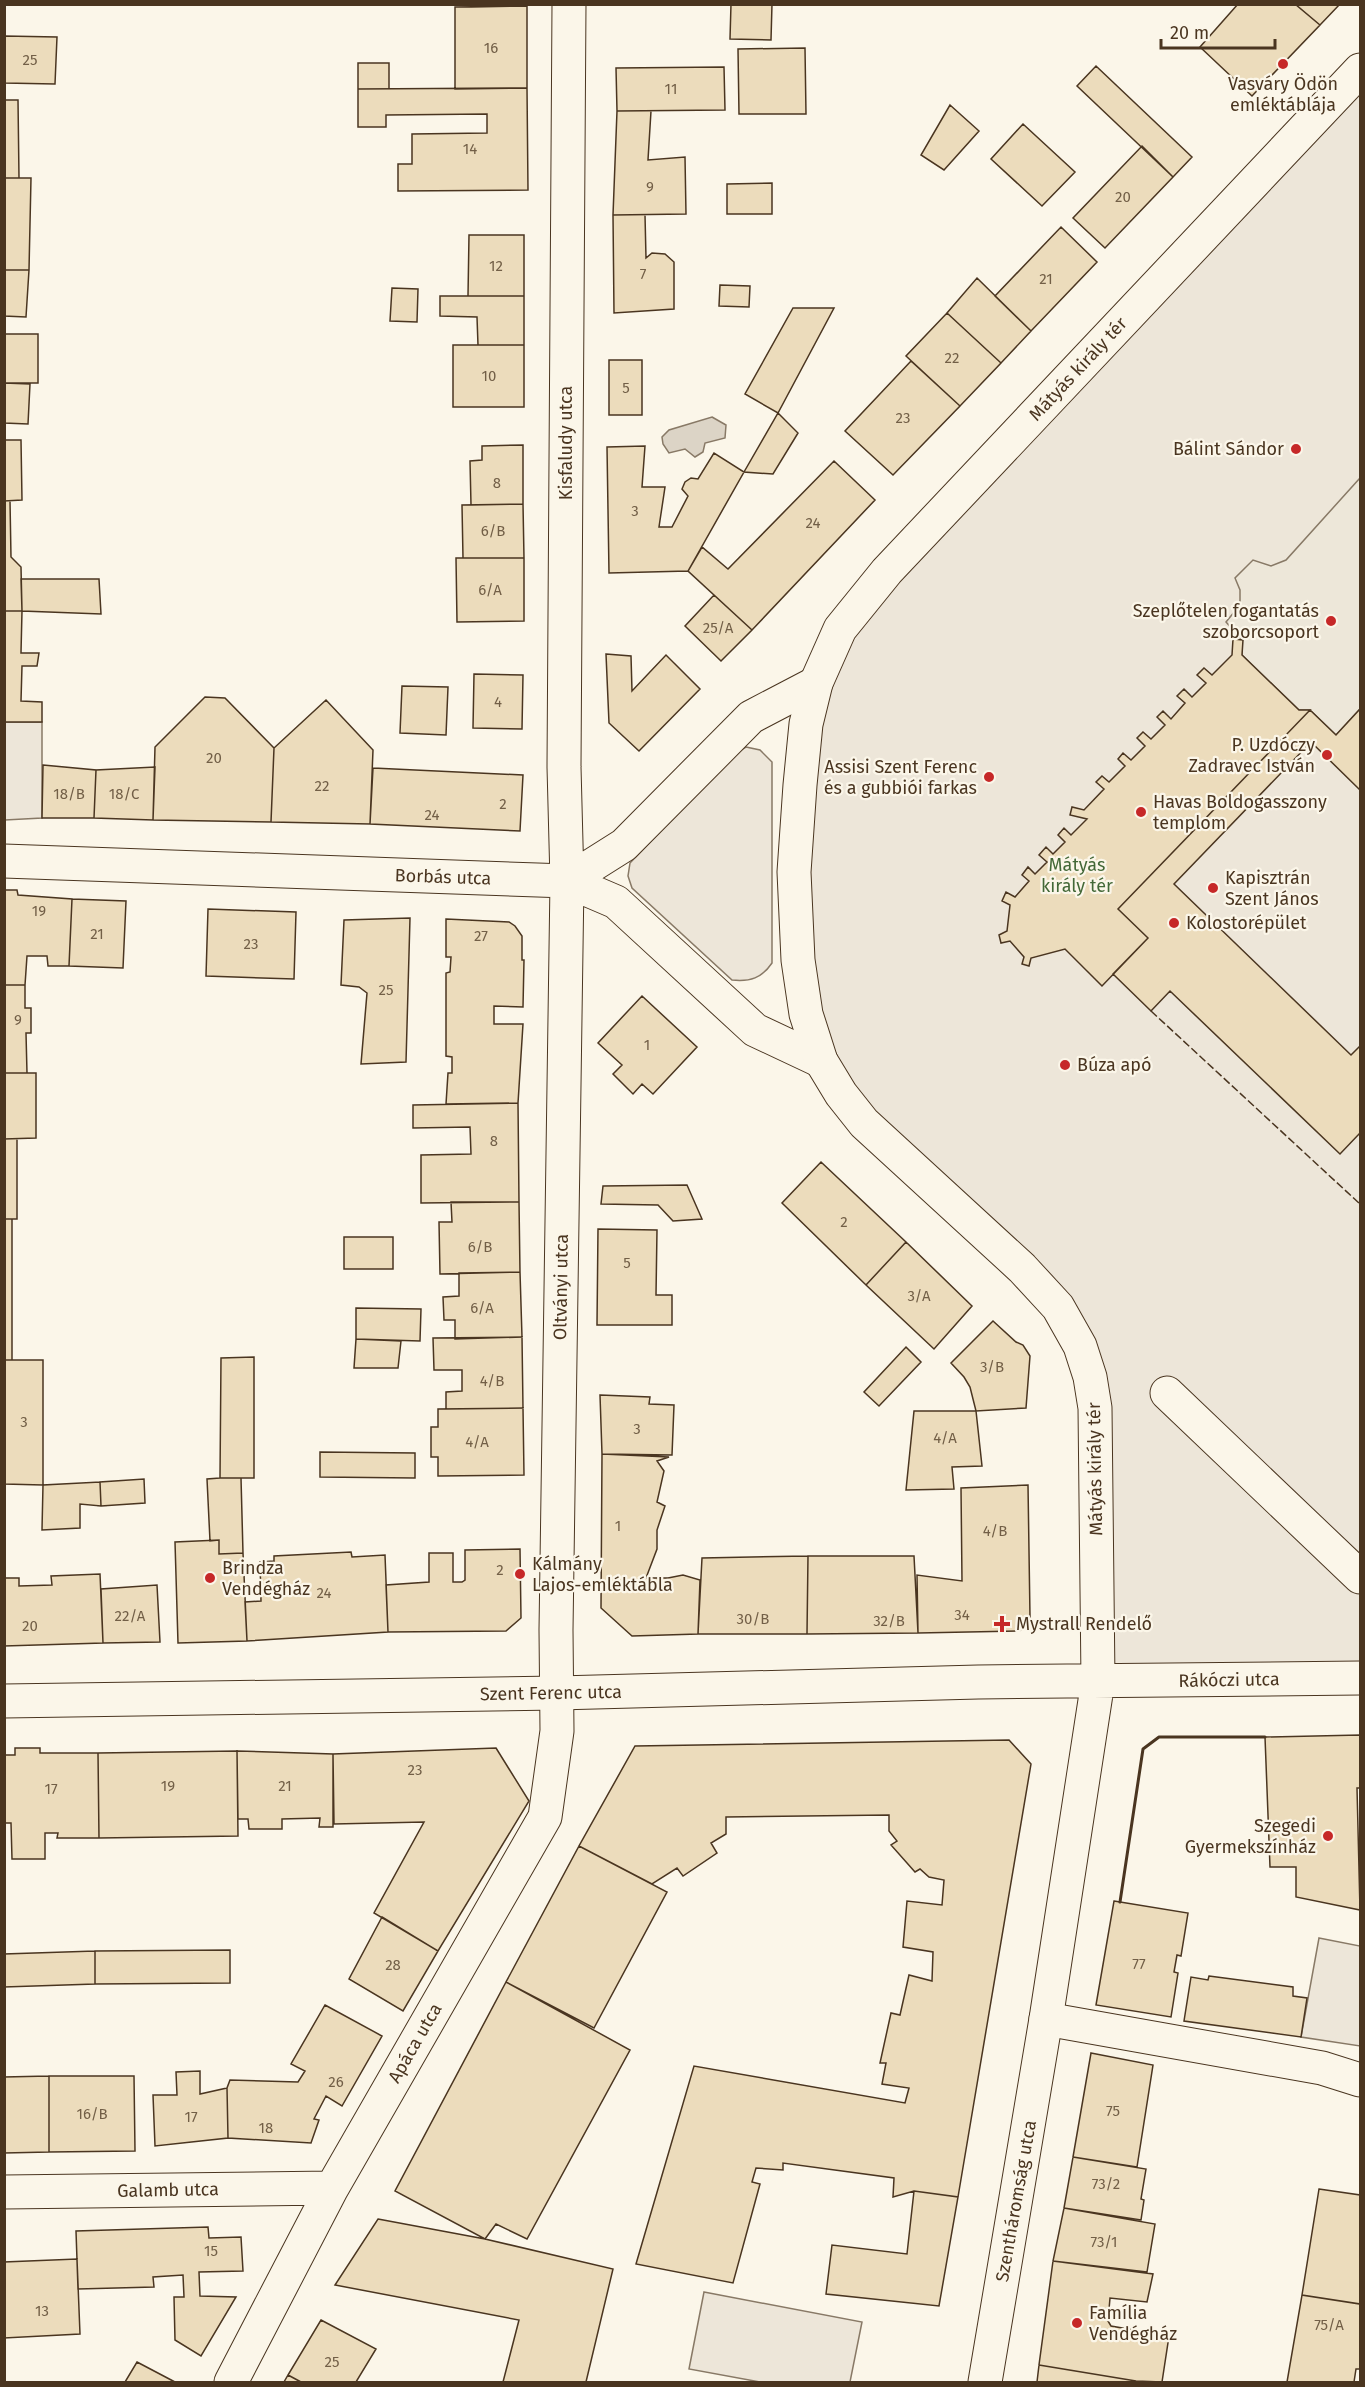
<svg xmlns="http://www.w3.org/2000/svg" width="1365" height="2387" font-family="'Fira Sans',sans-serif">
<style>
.green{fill:#ede6d9;stroke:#887966;stroke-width:1.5}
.parking{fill:#ede7d9;stroke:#887966;stroke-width:1.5}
.water{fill:#dcd4c6;stroke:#887966;stroke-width:1.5}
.building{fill:#ecdcbc;stroke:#4a3520;stroke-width:1.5}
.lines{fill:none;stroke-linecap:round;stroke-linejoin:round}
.minor-casing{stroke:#4a3520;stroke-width:35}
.tertiary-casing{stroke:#4a3520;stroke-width:35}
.minor{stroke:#fbf6e9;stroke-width:33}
.tertiary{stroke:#fbf6e9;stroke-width:33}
.fence{stroke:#4a3520;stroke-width:1.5;stroke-dasharray:8 3;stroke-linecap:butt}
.wall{stroke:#4a3520;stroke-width:3}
.poi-dot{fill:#c62828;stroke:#fbf6e9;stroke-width:2}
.labels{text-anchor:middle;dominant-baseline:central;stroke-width:4.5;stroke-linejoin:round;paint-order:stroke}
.number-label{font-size:15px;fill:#725f47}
.poi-label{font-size:18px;fill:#4a3520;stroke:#fbf6e9;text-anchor:start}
.street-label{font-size:18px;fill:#4a3520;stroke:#fbf6e9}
.park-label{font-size:18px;fill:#436837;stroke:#fbf6e9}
</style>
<rect width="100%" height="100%" fill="#fbf6e9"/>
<path class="green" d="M 1360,70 L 1360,1678 L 1098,1681 L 1080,1346 L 821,1061 L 794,872 L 840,629 Z
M 4,722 L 42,722 L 42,818 L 5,820 Z
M 746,747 L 760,750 L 772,762 L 772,963 C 762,978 750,982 732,980 L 632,888 L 628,876 L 630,863 L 734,754 Z
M 1319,1938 L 1360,1946 L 1360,2046 L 1301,2037 Z
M 704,2292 L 862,2322 L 850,2382 L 760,2382 L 689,2369 Z"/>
<path class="parking" d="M 1360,478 L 1360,709 L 1336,735 L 1310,710 L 1299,710 L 1242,655 L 1242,640 L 1226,622 L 1240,605 L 1240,590 L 1235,578 L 1253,560 L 1271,566 L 1286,560 Z"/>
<path class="water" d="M 712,417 L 726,425 L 725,438 L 705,443 L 703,452 L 695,457 L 685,449 L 669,453 L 663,444 L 662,437 L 669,430 Z"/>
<path class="building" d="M 472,4 L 527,4 L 527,6 L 472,7 Z
M 731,4 L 772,4 L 771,40 L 730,39 Z
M 1238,4 L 1295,4 L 1320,25 L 1252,96 L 1200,47 Z
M 1295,4 L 1340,4 L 1320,25 Z
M 527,6 L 527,88 L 455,89 L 455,7 Z
M 4,36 L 57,37 L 55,84 L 4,83 Z
M 805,48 L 806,114 L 739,114 L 738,49 Z
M 358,63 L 389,63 L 389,89 L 358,89 Z
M 1096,66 L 1192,157 L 1173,177 L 1077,86 Z
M 724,67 L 725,110 L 617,111 L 616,68 Z
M 527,88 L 528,190 L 398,191 L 398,164 L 412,164 L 412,134 L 487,133 L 487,114 L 386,115 L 386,127 L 358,127 L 358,89 Z
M 4,100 L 18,100 L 19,178 L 4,178 Z
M 950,105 L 979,131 L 944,170 L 921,155 Z
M 617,111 L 651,111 L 648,160 L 685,157 L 686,214 L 613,215 Z
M 1023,124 L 1075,172 L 1042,206 L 991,159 Z
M 1142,146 L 1173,177 L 1105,248 L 1073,218 Z
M 4,178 L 31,178 L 29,270 L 4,270 Z
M 772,183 L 772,214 L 727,214 L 727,184 Z
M 613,215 L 645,215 L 646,258 L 652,253 L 665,254 L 674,262 L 674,309 L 614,313 Z
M 1061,227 L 1097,262 L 1031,331 L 995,296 Z
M 469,235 L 524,235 L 524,296 L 468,296 Z
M 4,270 L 29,270 L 26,317 L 4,316 Z
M 977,278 L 1031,331 L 1001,363 L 947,313 Z
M 720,285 L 750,286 L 749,307 L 719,306 Z
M 392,288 L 418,289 L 417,322 L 390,321 Z
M 440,296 L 524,296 L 524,345 L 478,345 L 477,317 L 440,316 Z
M 793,308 L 834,308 L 778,413 L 745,394 Z
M 947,313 L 1001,363 L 960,406 L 906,356 Z
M 4,334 L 38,334 L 38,383 L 4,383 Z
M 453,345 L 524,345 L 524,407 L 453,407 Z
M 609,360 L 642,360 L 642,415 L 609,415 Z
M 911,361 L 960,406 L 893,475 L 845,431 Z
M 4,383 L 30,384 L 28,424 L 4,423 Z
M 778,413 L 798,433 L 773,474 L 744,472 Z
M 4,440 L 21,440 L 22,500 L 4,501 Z
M 523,445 L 523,504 L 471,505 L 470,461 L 482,460 L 482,446 Z
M 645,446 L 642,487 L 665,487 L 659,527 L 672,527 L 688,496 L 682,489 L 685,482 L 691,478 L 698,479 L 714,453 L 744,472 L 688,571 L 609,573 L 607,447 Z
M 834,461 L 875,500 L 752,630 L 688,571 L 702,547 L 728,569 Z
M 4,501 L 10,501 L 11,557 L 21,567 L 22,611 L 4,611 Z
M 523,504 L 524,558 L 463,558 L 462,505 Z
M 456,558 L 524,558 L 524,621 L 457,622 Z
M 21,579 L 99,579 L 101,614 L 22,611 Z
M 714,595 L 752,630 L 721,661 L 685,626 Z
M 4,611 L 22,611 L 21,653 L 39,653 L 37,666 L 22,666 L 21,701 L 42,702 L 42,722 L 4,722 Z
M 1233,639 L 1243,640 L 1242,655 L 1299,710 L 1310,710 L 1118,909 L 1148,938 L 1102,986 L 1065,949 L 1031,958 L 1029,966 L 1022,964 L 1024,957 L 1010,941 L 1001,943 L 999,935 L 1007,931 L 1010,905 L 1002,901 L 1006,892 L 1015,897 L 1029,881 L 1022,875 L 1028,867 L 1035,874 L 1047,862 L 1039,855 L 1046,847 L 1053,854 L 1065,842 L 1058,835 L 1064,828 L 1071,835 L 1087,819 L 1070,815 L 1072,807 L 1084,810 L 1104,789 L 1096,782 L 1102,776 L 1109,782 L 1125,766 L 1118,759 L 1123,753 L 1131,760 L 1145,746 L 1137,738 L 1143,732 L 1151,739 L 1165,725 L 1157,717 L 1163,711 L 1171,719 L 1185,703 L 1177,696 L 1184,689 L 1192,697 L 1206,683 L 1197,675 L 1204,668 L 1212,675 L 1232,655 Z
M 606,654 L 631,656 L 632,691 L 666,655 L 700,689 L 639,751 L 609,723 Z
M 474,674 L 523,675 L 522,729 L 473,728 Z
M 402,686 L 448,687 L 446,735 L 400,733 Z
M 205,697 L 225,698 L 274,748 L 271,822 L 153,820 L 155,747 Z
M 326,700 L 373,750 L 370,824 L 271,822 L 274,748 Z
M 1360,709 L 1360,790 L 1311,742 L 1174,884 L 1351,1055 L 1360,1046 L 1360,1133 L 1340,1154 L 1170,991 L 1151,1011 L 1113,974 L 1148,938 L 1118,909 L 1310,710 L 1336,735 Z
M 43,765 L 96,770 L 94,818 L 42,818 Z
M 155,767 L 153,820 L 94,818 L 96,770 Z
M 373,768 L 523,775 L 520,831 L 370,824 Z
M 4,890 L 17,890 L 18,895 L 72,899 L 69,966 L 48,966 L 47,956 L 27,956 L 25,985 L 4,985 Z
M 72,899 L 126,901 L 123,968 L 69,966 Z
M 208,909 L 296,912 L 294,979 L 206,976 Z
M 410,918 L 406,1062 L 361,1064 L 367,993 L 359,987 L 341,985 L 344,920 Z
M 446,919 L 509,922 L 515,926 L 522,936 L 522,960 L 524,960 L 523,1007 L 494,1006 L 494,1024 L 523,1024 L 518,1103 L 446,1104 L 448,1073 L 452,1073 L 452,1057 L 446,1056 L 446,973 L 450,972 L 451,957 L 446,957 Z
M 4,985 L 25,985 L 25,1008 L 31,1008 L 31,1033 L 26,1033 L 27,1073 L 4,1073 Z
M 642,996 L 697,1047 L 653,1094 L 642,1084 L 633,1094 L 613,1074 L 622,1065 L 598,1043 Z
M 4,1073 L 36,1073 L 36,1138 L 4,1139 Z
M 518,1103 L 519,1202 L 421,1203 L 421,1155 L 471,1154 L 470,1127 L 413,1128 L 413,1105 Z
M 4,1139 L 17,1139 L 17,1219 L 4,1219 Z
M 821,1162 L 906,1242 L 866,1285 L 782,1203 Z
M 687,1185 L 702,1219 L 673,1221 L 658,1205 L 601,1204 L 603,1186 Z
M 451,1202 L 519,1202 L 520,1272 L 440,1274 L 439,1222 L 452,1222 Z
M 4,1219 L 12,1219 L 12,1360 L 4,1360 Z
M 598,1229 L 657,1230 L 656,1295 L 672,1295 L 672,1325 L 597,1325 Z
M 344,1237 L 393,1237 L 393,1269 L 344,1269 Z
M 906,1242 L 972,1306 L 934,1349 L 866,1285 Z
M 520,1272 L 522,1337 L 455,1339 L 455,1320 L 444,1320 L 443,1297 L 459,1296 L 459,1273 Z
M 356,1308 L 421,1309 L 420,1341 L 356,1339 Z
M 993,1321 L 1016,1342 L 1023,1345 L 1030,1356 L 1026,1408 L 976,1411 L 970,1387 L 964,1377 L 951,1363 Z
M 522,1337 L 523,1408 L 446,1409 L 446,1392 L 462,1391 L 462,1370 L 434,1370 L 433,1338 Z
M 356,1339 L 401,1341 L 398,1368 L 354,1368 Z
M 906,1347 L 921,1362 L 879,1406 L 864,1392 Z
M 254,1357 L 254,1478 L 220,1478 L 221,1358 Z
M 4,1360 L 43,1360 L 43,1485 L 4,1484 Z
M 600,1395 L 650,1397 L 649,1404 L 674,1405 L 672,1455 L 602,1454 Z
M 523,1408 L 524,1475 L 438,1476 L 438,1457 L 431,1457 L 431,1427 L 438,1427 L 438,1409 Z
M 914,1411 L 976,1411 L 982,1466 L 952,1467 L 954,1489 L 906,1490 Z
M 320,1452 L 415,1453 L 415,1478 L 320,1477 Z
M 602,1454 L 669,1457 L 657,1461 L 664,1471 L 657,1502 L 665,1506 L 657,1530 L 657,1549 L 646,1578 L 668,1578 L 683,1575 L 700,1580 L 698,1634 L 632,1636 L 601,1608 Z
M 220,1478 L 241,1478 L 243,1553 L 219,1554 L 219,1540 L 210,1541 L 207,1479 Z
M 144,1479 L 145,1503 L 101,1506 L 100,1482 Z
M 100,1482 L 101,1506 L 80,1504 L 80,1528 L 42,1530 L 43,1485 Z
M 1028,1485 L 1030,1617 L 1026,1627 L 1019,1631 L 918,1633 L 917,1575 L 962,1581 L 961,1488 Z
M 219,1540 L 219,1554 L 243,1553 L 247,1641 L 178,1643 L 175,1542 Z
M 520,1549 L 521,1618 L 506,1631 L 388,1632 L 386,1585 L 429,1582 L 429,1553 L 453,1553 L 453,1582 L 462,1582 L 465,1580 L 465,1550 Z
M 351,1552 L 352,1557 L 385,1555 L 388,1632 L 247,1641 L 245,1602 L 261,1601 L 260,1562 L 274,1561 L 274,1556 Z
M 808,1556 L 914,1556 L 918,1633 L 807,1634 Z
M 808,1556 L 807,1634 L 698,1634 L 702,1558 Z
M 100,1574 L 103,1643 L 4,1646 L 4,1578 L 19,1578 L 19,1586 L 52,1585 L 51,1576 Z
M 157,1585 L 160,1642 L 103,1643 L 101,1589 Z
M 1360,1735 L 1360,1788 L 1357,1788 L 1360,1910 L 1296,1897 L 1296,1867 L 1270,1867 L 1265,1737 Z
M 1009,1740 L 1031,1764 L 958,2197 L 914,2191 L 893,2197 L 894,2178 L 783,2163 L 783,2170 L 756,2168 L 752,2182 L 760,2184 L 733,2283 L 636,2264 L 694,2066 L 905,2103 L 909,2088 L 882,2084 L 886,2063 L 880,2063 L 891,2013 L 900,2015 L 909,1975 L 932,1981 L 933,1952 L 903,1947 L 907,1901 L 942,1905 L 944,1880 L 929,1877 L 920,1869 L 915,1872 L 891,1845 L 897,1841 L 889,1831 L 889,1815 L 726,1817 L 726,1834 L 711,1843 L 717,1853 L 683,1876 L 677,1868 L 652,1884 L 579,1846 L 635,1746 Z
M 15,1748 L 40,1748 L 40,1753 L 98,1753 L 99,1838 L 57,1838 L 58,1833 L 45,1833 L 45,1859 L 12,1859 L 11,1823 L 4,1823 L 4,1755 L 15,1755 Z
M 496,1748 L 529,1801 L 438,1951 L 374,1913 L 424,1822 L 334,1824 L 333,1754 Z
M 237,1751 L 333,1754 L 333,1827 L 319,1827 L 320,1818 L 282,1819 L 282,1829 L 249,1829 L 248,1819 L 238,1819 Z
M 237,1751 L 238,1836 L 99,1838 L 98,1753 Z
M 579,1846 L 667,1892 L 594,2028 L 506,1982 Z
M 1114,1901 L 1188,1913 L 1181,1956 L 1177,1955 L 1174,1972 L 1178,1973 L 1171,2017 L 1096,2005 Z
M 382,1917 L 438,1951 L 403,2011 L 349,1979 Z
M 230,1950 L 230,1983 L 95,1984 L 95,1951 Z
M 95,1951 L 95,1984 L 4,1987 L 4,1954 Z
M 1209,1976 L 1293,1987 L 1293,1996 L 1307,1998 L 1301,2037 L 1184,2021 L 1191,1977 L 1208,1980 Z
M 506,1982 L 630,2050 L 527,2239 L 496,2224 L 485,2239 L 395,2191 Z
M 325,2005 L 382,2036 L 342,2106 L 326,2096 L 314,2119 L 319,2120 L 311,2143 L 228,2138 L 227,2088 L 230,2080 L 298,2082 L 305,2071 L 291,2064 Z
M 1091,2053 L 1153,2065 L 1137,2167 L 1073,2157 Z
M 200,2071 L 200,2094 L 227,2088 L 228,2138 L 155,2146 L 153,2095 L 177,2095 L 176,2072 Z
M 49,2076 L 134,2076 L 135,2151 L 49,2152 Z
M 49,2076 L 49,2152 L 4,2153 L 4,2077 Z
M 1073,2157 L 1146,2169 L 1141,2199 L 1144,2200 L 1141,2220 L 1064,2208 Z
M 1319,2189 L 1360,2195 L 1360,2304 L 1302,2295 Z
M 914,2191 L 958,2197 L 939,2306 L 826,2294 L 832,2245 L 907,2254 Z
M 1064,2208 L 1155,2224 L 1147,2272 L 1053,2261 Z
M 378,2219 L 485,2239 L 613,2269 L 586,2382 L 503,2382 L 519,2320 L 335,2285 Z
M 208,2227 L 209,2238 L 241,2237 L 243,2271 L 199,2272 L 200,2296 L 236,2297 L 201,2356 L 175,2340 L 174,2297 L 184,2297 L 183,2275 L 153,2277 L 154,2287 L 78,2289 L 76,2231 Z
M 77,2259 L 80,2334 L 4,2338 L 4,2262 Z
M 1053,2261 L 1153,2274 L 1147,2302 L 1110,2298 L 1108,2321 L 1111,2326 L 1169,2336 L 1162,2382 L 1136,2381 L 1039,2365 Z
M 1302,2295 L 1360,2304 L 1360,2369 L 1356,2369 L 1354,2382 L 1287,2382 Z
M 321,2320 L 376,2349 L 356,2382 L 301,2382 L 288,2375 Z
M 137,2362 L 175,2382 L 125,2382 Z
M 1039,2365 L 1136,2381 L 1135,2382 L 1037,2382 Z
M 288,2375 L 301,2382 L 284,2382 Z"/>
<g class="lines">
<defs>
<path id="minor" d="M 4,861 L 567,881 L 616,902 L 755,1030 L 821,1061
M 567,881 L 624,845 L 751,717 L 816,683
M 1167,1393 L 1360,1577
M 1046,2019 L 1322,2068 L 1360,2080
M 4,2192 L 332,2188
M 231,2382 L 332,2188 L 545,1817 L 557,1731 L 556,1630 L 567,881 L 564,767 L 569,4"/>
<path id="tertiary" d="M 4,1701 L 558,1693 L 978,1682 L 1360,1678
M 985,2382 L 1046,2019 L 1098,1681 L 1095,1408 L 1090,1377 L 1080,1346 L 1058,1307 L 1022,1268 L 864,1123 L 841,1094 L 821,1061 L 806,1014 L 798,960 L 794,872 L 800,785 L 806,724 L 816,683 L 840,629 L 887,571 L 1360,70"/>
</defs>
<use href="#minor" class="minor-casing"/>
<use href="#tertiary" class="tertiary-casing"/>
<use href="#minor" class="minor"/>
<use href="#tertiary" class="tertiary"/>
<path class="fence" d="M 1151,1011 L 1360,1204"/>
<path class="wall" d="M 1120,1902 L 1143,1749 L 1159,1737 L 1265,1737"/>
</g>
<g class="poi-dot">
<circle cx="1283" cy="64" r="6"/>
<circle cx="1296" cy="449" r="6"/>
<circle cx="1331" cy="621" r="6"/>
<circle cx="1327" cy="755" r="6"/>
<circle cx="989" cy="777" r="6"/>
<circle cx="1141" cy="812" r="6"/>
<circle cx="1213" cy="888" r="6"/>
<circle cx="1174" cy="923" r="6"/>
<circle cx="1065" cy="1065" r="6"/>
<circle cx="520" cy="1574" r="6"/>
<circle cx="210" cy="1578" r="6"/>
<path d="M999 1615h6v6h6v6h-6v6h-6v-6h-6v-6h6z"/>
<circle cx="1328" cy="1836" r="6"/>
<circle cx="1077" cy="2323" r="6"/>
</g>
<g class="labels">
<g class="number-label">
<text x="491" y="48">16</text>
<text x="30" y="60">25</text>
<text x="671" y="89">11</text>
<text x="470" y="149">14</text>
<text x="650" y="187">9</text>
<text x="1123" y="197">20</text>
<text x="496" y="266">12</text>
<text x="643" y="274">7</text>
<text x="1046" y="279">21</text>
<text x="952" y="358">22</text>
<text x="489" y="376">10</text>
<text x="626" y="388">5</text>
<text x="903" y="418">23</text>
<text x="497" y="483">8</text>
<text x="635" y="511">3</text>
<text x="813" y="523">24</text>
<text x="493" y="531">6/B</text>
<text x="490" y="590">6/A</text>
<text x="718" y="628">25/A</text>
<text x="498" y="702">4</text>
<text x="214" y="758">20</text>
<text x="322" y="786">22</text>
<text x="69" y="794">18/B</text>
<text x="124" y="794">18/C</text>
<text x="503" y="804">2</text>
<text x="432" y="815">24</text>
<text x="39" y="911">19</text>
<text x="97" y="934">21</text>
<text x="481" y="936">27</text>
<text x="251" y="944">23</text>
<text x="386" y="990">25</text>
<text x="18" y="1020">9</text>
<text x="647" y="1045">1</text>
<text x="494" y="1141">8</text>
<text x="844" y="1222">2</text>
<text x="480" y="1247">6/B</text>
<text x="627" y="1263">5</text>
<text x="919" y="1296">3/A</text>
<text x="482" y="1308">6/A</text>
<text x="992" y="1367">3/B</text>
<text x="492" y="1381">4/B</text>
<text x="24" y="1422">3</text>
<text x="637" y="1429">3</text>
<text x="945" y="1438">4/A</text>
<text x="477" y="1442">4/A</text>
<text x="618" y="1526">1</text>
<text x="995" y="1531">4/B</text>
<text x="500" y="1570">2</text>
<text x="324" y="1593">24</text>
<text x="962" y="1615">34</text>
<text x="130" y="1616">22/A</text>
<text x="753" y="1619">30/B</text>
<text x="889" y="1621">32/B</text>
<text x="30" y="1626">20</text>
<text x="415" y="1770">23</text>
<text x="168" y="1786">19</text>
<text x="285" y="1786">21</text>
<text x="51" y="1789">17</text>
<text x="1139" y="1964">77</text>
<text x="393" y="1965">28</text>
<text x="336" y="2082">26</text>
<text x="1113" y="2111">75</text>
<text x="92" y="2114">16/B</text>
<text x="191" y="2117">17</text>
<text x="266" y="2128">18</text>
<text x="1106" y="2184">73/2</text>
<text x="1104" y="2242">73/1</text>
<text x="211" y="2251">15</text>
<text x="42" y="2311">13</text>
<text x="1329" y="2325">75/A</text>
<text x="332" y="2362">25</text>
</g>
<g class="poi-label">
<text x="1283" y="84" text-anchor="middle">Vasváry Ödön<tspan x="1283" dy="21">emléktáblája</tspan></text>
<text x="1284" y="449" text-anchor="end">Bálint Sándor</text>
<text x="1319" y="611" text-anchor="end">Szeplőtelen fogantatás<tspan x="1319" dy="21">szoborcsoport</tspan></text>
<text x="1315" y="745" text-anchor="end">P. Uzdóczy<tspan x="1315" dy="21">Zadravec István</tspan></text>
<text x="977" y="767" text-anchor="end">Assisi Szent Ferenc<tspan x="977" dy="21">és a gubbiói farkas</tspan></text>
<text x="1153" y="802">Havas Boldogasszony<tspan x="1153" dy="21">templom</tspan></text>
<text x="1225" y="878">Kapisztrán<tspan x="1225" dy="21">Szent János</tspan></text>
<text x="1186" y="923">Kolostorépület</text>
<text x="1077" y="1065">Búza apó</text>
<text x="532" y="1564">Kálmány<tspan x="532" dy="21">Lajos-emléktábla</tspan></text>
<text x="222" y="1568">Brindza<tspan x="222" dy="21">Vendégház</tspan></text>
<text x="1016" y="1624">Mystrall Rendelő</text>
<text x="1316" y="1826" text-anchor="end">Szegedi<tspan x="1316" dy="21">Gyermekszínház</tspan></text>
<text x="1089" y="2313">Família<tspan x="1089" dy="21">Vendégház</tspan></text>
</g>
<g class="street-label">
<text transform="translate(1078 369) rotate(-47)">Mátyás király tér</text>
<text transform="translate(566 443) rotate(-90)">Kisfaludy utca</text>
<text transform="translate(443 877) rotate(2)">Borbás utca</text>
<text transform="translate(561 1287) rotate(-89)">Oltványi utca</text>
<text transform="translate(1095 1469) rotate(-91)">Mátyás király tér</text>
<text transform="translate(1229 1680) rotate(-1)">Rákóczi utca</text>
<text transform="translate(551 1693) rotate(-1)">Szent Ferenc utca</text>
<text transform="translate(415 2043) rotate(-60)">Apáca utca</text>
<text transform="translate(168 2190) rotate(-1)">Galamb utca</text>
<text transform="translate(1016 2201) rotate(-80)">Szentháromság utca</text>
</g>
<g class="park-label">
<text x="1077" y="865">Mátyás<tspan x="1077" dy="21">király tér</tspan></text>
</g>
</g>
<rect width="1365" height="2387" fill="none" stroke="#4a3520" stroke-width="12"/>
<path d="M1161 39v9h114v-9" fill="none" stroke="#4a3520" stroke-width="3"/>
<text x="1170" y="39" font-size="18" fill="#4a3520" stroke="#fbf6e9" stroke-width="4.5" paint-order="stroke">20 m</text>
</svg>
